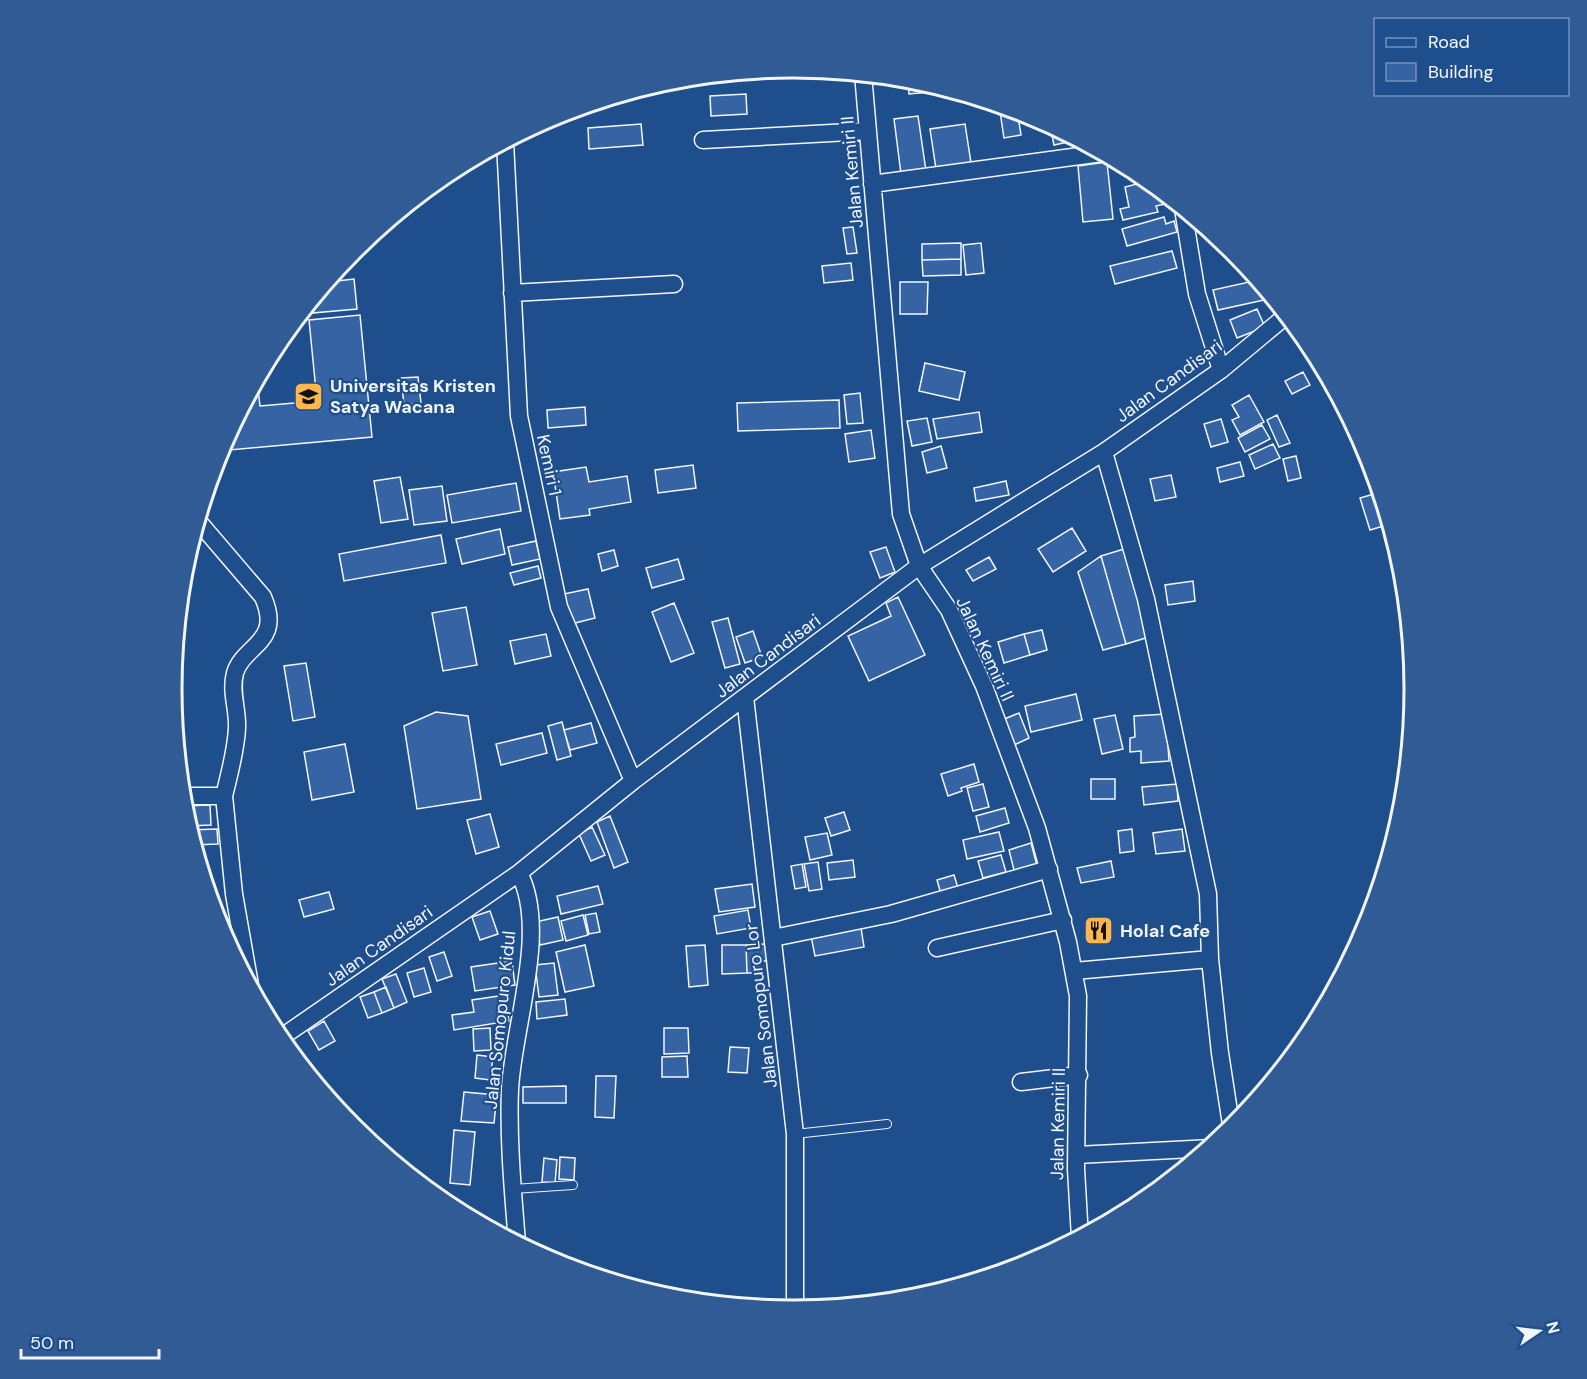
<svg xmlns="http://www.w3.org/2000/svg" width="1587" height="1379" font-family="'DM Sans',sans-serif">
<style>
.building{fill:#3563a3;stroke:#f2f6ff;stroke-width:1.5}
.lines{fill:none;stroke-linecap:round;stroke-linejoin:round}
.service-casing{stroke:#f2f6ff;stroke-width:10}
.minor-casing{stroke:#f2f6ff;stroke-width:19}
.service{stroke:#1f4e8c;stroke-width:8}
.minor{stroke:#1f4e8c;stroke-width:16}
.labels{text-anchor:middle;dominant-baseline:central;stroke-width:4.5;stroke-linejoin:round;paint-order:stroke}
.street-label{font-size:18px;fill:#f2f6ff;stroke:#1f4e8c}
.poi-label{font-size:18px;font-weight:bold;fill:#f2f6ff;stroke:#1f4e8c;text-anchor:start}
.rim{fill:none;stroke:#f2f6ff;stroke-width:3}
</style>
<rect width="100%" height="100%" fill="#1f4e8c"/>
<path class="building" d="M 908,79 L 942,88 L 942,91 L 909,94 Z
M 746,94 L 747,114 L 711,116 L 710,96 Z
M 999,105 L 1017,110 L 1021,135 L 1004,138 Z
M 918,116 L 926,171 L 901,174 L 894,119 Z
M 641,124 L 643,145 L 589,149 L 588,128 Z
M 965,124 L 971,163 L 936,169 L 930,129 Z
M 1050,125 L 1067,134 L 1068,142 L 1054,145 Z
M 1107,162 L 1113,219 L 1083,222 L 1078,166 Z
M 1143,175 L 1153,184 L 1155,192 L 1162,191 L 1165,204 L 1156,206 L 1158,212 L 1123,220 L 1120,209 L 1129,207 L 1125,187 L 1137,184 L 1135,177 Z
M 1164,217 L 1166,224 L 1174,221 L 1177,232 L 1127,246 L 1122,229 Z
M 853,227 L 857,253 L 847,254 L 843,228 Z
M 961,243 L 961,259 L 922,260 L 922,244 Z
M 981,243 L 984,273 L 966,275 L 963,245 Z
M 1172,251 L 1177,268 L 1115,284 L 1110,266 Z
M 961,259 L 961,275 L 923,276 L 922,260 Z
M 851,263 L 853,280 L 824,283 L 822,266 Z
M 354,279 L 357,309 L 301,314 L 328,282 Z
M 1258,280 L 1273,298 L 1218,310 L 1213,290 Z
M 900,282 L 928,282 L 927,314 L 900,314 Z
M 1257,309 L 1265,327 L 1237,338 L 1230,320 Z
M 360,315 L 372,437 L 219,451 L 257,380 L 260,406 L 317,401 L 309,320 Z
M 925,363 L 965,372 L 959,400 L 919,391 Z
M 1303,372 L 1310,385 L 1292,394 L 1285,381 Z
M 418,377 L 421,403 L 404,405 L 401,378 Z
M 860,393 L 863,423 L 847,424 L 844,395 Z
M 1249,395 L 1264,422 L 1240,435 L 1232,420 L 1239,417 L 1232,405 Z
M 839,400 L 840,428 L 738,431 L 737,403 Z
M 585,407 L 586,425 L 548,428 L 547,410 Z
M 979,412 L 982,432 L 937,439 L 933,419 Z
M 1277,415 L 1290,443 L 1279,447 L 1267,420 Z
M 927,418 L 932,442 L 912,446 L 907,421 Z
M 1221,419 L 1228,442 L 1211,447 L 1204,424 Z
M 1262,425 L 1270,439 L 1245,452 L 1238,438 Z
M 871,430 L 875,458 L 849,462 L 845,434 Z
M 1273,444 L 1280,458 L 1255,469 L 1249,455 Z
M 941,446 L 947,468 L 927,473 L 922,452 Z
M 1296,456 L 1301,478 L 1288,481 L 1283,459 Z
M 1240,462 L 1244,476 L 1220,482 L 1217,468 Z
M 693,465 L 696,488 L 658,493 L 655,470 Z
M 586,467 L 589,482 L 627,476 L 631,502 L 589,509 L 590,515 L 560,519 L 553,472 Z
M 1171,475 L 1176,497 L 1155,501 L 1150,479 Z
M 400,477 L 408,519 L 381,523 L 374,481 Z
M 1006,481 L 1009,495 L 976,501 L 974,488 Z
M 516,483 L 521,511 L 452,523 L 447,495 Z
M 442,486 L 447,521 L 414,525 L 409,490 Z
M 1381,492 L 1390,524 L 1370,530 L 1360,498 Z
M 1072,528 L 1086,551 L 1053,572 L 1038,549 Z
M 500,529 L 505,554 L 462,564 L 456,539 Z
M 441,535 L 446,563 L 344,581 L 339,554 Z
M 536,541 L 540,559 L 512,565 L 508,547 Z
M 886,547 L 895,572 L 880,578 L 870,552 Z
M 1124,549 L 1149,637 L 1126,644 L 1101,556 Z
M 614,550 L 618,566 L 602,571 L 598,554 Z
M 1101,556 L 1126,644 L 1103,650 L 1078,572 Z
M 989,557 L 996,569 L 973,581 L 966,570 Z
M 678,559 L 684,579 L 652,588 L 646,568 Z
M 538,566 L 541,578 L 514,585 L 510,573 Z
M 1193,581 L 1195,601 L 1168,605 L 1165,585 Z
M 588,589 L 595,618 L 571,624 L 564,594 Z
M 898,597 L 925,655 L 869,681 L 848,636 L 891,616 L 886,603 Z
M 674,603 L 694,653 L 671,662 L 652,612 Z
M 466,607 L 477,665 L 443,671 L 432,613 Z
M 728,618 L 740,664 L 725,668 L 712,622 Z
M 1042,630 L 1047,650 L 1030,655 L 1024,634 Z
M 753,631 L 762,657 L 745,663 L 736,637 Z
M 546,634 L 551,656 L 515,664 L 510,641 Z
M 1024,634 L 1030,655 L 1004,663 L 998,642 Z
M 306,663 L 315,717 L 293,721 L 284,666 Z
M 1076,694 L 1082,720 L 1031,732 L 1025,706 Z
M 436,712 L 468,716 L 481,799 L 417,809 L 404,726 Z
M 1019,713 L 1029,738 L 1012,746 L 1002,720 Z
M 1166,714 L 1169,761 L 1141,763 L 1141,751 L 1130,752 L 1130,738 L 1135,737 L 1134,716 Z
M 1115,715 L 1123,749 L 1102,754 L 1094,719 Z
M 562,722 L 571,756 L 557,760 L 548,726 Z
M 591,723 L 597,743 L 570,750 L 564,730 Z
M 542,733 L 547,753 L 501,765 L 496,744 Z
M 345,744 L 354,792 L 312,800 L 304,752 Z
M 974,764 L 979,782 L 961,788 L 962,791 L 948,796 L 941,774 Z
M 1091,779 L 1115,779 L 1115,799 L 1091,799 Z
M 983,784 L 989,807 L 973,811 L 967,788 Z
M 1177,784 L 1178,801 L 1144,805 L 1142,787 Z
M 210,805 L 211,825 L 188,826 L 183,806 Z
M 1005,808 L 1009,823 L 980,832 L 976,816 Z
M 844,812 L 850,830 L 831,836 L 825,818 Z
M 490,814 L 499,847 L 476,854 L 467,820 Z
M 610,816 L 628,862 L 614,868 L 597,822 Z
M 592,827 L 605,855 L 591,861 L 579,834 Z
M 217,829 L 218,844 L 194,845 L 189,830 Z
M 1132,829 L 1134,851 L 1120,853 L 1118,831 Z
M 1182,829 L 1185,851 L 1156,854 L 1153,833 Z
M 999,832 L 1004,851 L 967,859 L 963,840 Z
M 827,833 L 832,855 L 810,860 L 805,837 Z
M 1031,843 L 1038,869 L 1015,874 L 1009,850 Z
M 1001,855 L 1006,872 L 983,878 L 978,861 Z
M 853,860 L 855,877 L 829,880 L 827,863 Z
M 1111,861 L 1114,877 L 1081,883 L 1077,868 Z
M 818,862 L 822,889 L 809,891 L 804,864 Z
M 802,864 L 806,887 L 795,889 L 791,866 Z
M 954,875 L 958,888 L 941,894 L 937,880 Z
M 752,884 L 755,907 L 719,912 L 715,889 Z
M 598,886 L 603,904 L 561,914 L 557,896 Z
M 329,892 L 334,909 L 304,917 L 299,900 Z
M 748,910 L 751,928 L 717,934 L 714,916 Z
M 490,911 L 498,934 L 480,940 L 472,917 Z
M 596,913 L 600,932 L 589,934 L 585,915 Z
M 583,915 L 588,935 L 566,941 L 561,921 Z
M 558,917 L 563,940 L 540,945 L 535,922 Z
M 232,926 L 235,949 L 231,950 L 219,928 Z
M 861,928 L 864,947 L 815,956 L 811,936 Z
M 766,944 L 767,961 L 758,961 L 759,973 L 747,973 L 746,945 Z
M 585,945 L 594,986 L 565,992 L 556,952 Z
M 705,945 L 708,985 L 689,987 L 686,946 Z
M 722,945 L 746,945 L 747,973 L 722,974 Z
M 444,952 L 452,976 L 437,981 L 429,957 Z
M 512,961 L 515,985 L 475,991 L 471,967 Z
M 554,963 L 558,995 L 539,997 L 535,965 Z
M 424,968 L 431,992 L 414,997 L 407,973 Z
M 396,974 L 407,1002 L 394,1008 L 382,979 Z
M 386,987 L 394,1008 L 382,1013 L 374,992 Z
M 374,992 L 382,1013 L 368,1018 L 360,997 Z
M 505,995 L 509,1021 L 454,1030 L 452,1015 L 474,1012 L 472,1000 Z
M 565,999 L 567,1015 L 537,1019 L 536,1002 Z
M 324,1021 L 335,1041 L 319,1050 L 308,1031 Z
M 490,1028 L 491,1050 L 474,1051 L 473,1029 Z
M 664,1028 L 688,1028 L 689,1053 L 664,1054 Z
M 730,1047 L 749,1048 L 747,1073 L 728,1072 Z
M 292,1049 L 309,1072 L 307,1073 L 290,1051 Z
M 477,1055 L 493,1057 L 490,1080 L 475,1078 Z
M 687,1056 L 688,1077 L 662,1077 L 662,1057 Z
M 596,1076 L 616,1076 L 614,1118 L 595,1117 Z
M 566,1086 L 566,1103 L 523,1103 L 523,1087 Z
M 464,1092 L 497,1095 L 494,1123 L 461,1121 Z
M 454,1130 L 475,1132 L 470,1185 L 450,1183 Z
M 560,1157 L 575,1158 L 574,1180 L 559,1179 Z
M 544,1158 L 557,1160 L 555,1183 L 542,1182 Z"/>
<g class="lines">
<defs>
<path id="service" d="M 795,1134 L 887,1124
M 513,1189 L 573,1185"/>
<path id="minor" d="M 863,74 L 901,514 L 919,566 L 949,610 L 984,686 L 1037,828 L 1068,942 L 1078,996 L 1076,1169 L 1080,1238
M 703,140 L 868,131
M 505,142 L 519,416 L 559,607 L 633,781
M 872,184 L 1102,153
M 1183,209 L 1197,294 L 1221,370
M 512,293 L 674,284
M 1104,452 L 1146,599 L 1208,894 L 1210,959 L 1220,1053 L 1232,1131
M 198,521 L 263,597 C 283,643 244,644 235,673 C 230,692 238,709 237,728 C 236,751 229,775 224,796
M 745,697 L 795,1134 L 795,1311
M 182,796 L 224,796 L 234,894 L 250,985
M 773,938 L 891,914 L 1049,869
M 937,948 L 1063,920
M 1074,971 L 1210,959
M 279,1039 L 519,873 L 633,781 L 919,566 L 1104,452 L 1221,370 L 1287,315
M 1021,1082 L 1079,1075
M 1077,1155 L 1211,1148
M 517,1243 C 513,1192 508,1140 510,1089 C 513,1027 549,930 519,873"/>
</defs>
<use href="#service" class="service-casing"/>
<use href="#minor" class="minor-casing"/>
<use href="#service" class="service"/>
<use href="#minor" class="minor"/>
</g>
<defs>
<symbol id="university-square" viewBox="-11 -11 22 22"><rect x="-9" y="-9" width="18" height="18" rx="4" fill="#ffb74d" stroke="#1f4e8c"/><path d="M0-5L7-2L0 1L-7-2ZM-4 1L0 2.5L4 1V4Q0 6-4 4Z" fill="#111"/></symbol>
<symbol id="restaurant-square" viewBox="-11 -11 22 22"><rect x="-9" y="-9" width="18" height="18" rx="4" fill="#ffb74d" stroke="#1f4e8c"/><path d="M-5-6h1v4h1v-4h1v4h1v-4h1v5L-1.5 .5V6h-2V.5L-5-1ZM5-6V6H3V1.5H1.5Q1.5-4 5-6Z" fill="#111"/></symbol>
</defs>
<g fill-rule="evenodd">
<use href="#university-square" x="292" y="380" width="33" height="33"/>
<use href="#restaurant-square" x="1082" y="914" width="33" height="33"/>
</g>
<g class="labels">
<g class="street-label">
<text transform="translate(852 172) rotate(-95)">Jalan Kemiri II</text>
<text transform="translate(1169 381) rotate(-36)">Jalan Candisari</text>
<text transform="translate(549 465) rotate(78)">Kemiri 1</text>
<text transform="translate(985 649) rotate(65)">Jalan Kemiri II</text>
<text transform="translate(768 656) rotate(-37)">Jalan Candisari</text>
<text transform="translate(379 946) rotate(-35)">Jalan Candisari</text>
<text transform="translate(761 1006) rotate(-97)">Jalan Somopuro Lor</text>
<text transform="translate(500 1020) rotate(-84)">Jalan Somopuro Kidul</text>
<text transform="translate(1058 1124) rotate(-89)">Jalan Kemiri II</text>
</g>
<g class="poi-label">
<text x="330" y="386">Universitas Kristen<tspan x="330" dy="21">Satya Wacana</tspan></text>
<text x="1120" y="931">Hola! Cafe</text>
</g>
</g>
<path d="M0 0H1587V1379H0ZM182 689a611 611 0 1 1 1222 0a611 611 0 1 1-1222 0Z" fill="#305b95" fill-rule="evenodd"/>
<path class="rim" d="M182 689a611 611 0 1 1 1222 0a611 611 0 1 1-1222 0Z"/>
<rect x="1374" y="18" width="195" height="78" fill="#1f4e8c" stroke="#7391ba" stroke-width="1.5"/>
<rect x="1386" y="38" width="30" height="9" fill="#1f4e8c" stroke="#7391ba" stroke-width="1.5"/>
<text x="1428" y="48" font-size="18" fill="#f2f6ff">Road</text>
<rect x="1386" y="63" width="30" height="18" fill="#3563a3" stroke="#7391ba" stroke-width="1.5"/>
<text x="1428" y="78" font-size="18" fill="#f2f6ff">Building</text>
<g transform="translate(1539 1331) rotate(76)" stroke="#1f4e8c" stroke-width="4.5" paint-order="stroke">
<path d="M0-4.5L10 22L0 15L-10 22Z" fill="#f2f6ff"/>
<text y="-9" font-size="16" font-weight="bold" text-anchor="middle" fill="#f2f6ff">N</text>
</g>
<path d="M21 1349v9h138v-9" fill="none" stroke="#f2f6ff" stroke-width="3"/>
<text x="30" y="1349" font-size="18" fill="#f2f6ff" stroke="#1f4e8c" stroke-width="4.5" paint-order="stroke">50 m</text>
</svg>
